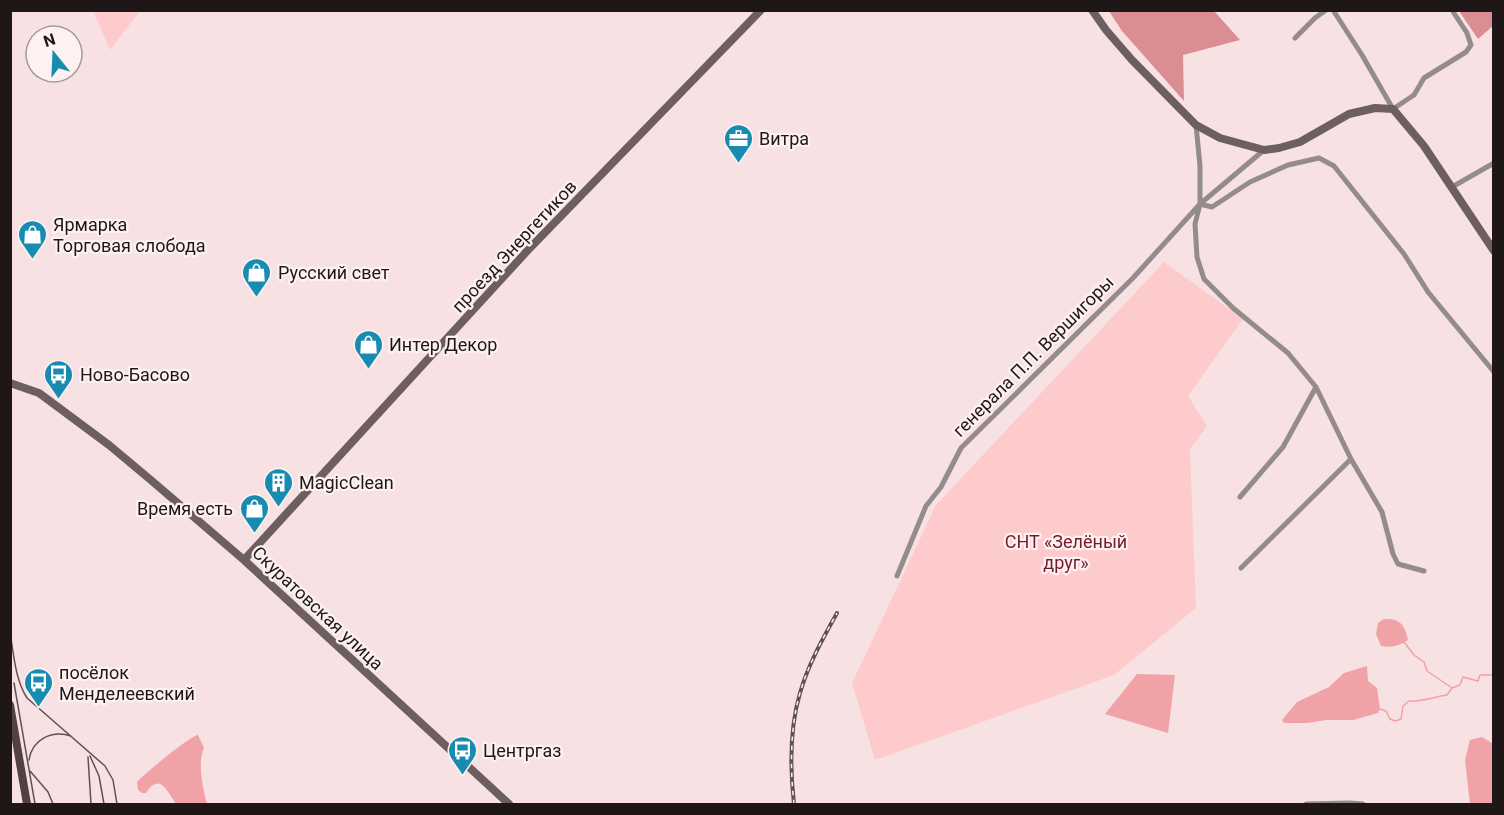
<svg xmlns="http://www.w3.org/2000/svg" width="1504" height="815" font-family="Roboto,sans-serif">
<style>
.green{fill:#fecbcd}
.forest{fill:#da8e93}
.water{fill:#f1a2a7}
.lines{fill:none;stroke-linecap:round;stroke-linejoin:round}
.stream{stroke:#f1a2a7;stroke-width:1.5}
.street{stroke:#948b8b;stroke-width:5}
.secondary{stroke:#6d5f60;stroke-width:8}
.primary{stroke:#514142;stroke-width:8}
.tram{stroke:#5f5253;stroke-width:1.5}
.rail-casing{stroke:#5f5253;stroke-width:4}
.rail{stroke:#fef1f1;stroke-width:1.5;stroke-dasharray:4.5;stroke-linecap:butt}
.labels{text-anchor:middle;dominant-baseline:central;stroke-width:4.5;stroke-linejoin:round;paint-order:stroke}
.poi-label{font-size:18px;fill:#1f1717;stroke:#fef1f1;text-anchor:start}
.street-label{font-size:18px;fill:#1f1717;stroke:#fef1f1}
.park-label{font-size:18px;fill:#741a2a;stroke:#fef1f1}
</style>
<rect width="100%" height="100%" fill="#f7e1e2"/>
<path class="green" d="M 93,11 L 140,11 L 110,50 Z
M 1164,262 L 1243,319 L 1188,396 L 1207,426 L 1190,449 L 1196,608 L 1114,675 L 875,760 L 852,683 L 936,505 Z"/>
<path class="forest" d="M 1109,11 L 1214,11 L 1240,40 L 1183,55 L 1184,101 L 1122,31 Z
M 1459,11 L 1493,11 L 1493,26 L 1478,39 Z"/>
<path class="water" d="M 1384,619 C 1400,618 1405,625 1408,640 C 1399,646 1391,648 1381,646 L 1376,634 L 1378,623 Z
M 1367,666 L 1368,681 L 1377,688 L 1380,709 L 1378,713 L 1353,720 L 1326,720 L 1308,723 L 1284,723 L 1282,720 L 1297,702 L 1329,687 L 1344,673 Z
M 1137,674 L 1175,675 L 1168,733 L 1105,714 Z
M 198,735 L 204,748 C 197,763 203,789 207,804 L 176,804 C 167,791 160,772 146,793 L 142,793 L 138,790 L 137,782 C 144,774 190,736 198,735 Z
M 1482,737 L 1493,744 L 1493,804 L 1470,804 L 1465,760 L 1470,740 Z"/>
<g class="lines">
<path class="stream" d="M 1404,642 L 1414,655 L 1424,662 L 1427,671 L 1452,688
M 1380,709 L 1386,711 L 1390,719 L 1395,721 L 1401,719 L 1403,706 L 1409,701 C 1422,702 1433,697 1447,695 L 1452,688 L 1460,685 L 1463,677 L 1478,681 L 1480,675 L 1494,675"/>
<path class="street" d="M 1333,10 L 1362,55 L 1393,109 L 1414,95 L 1424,78 L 1466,52 L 1471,45 L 1467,33 L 1452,10
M 1295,38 L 1315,18 L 1326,10
M 1196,125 L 1200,166 L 1200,204 L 1195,224 L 1197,257 L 1204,279 L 1233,308 L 1288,353 L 1316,387 L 1351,459 L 1382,512 L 1393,554 L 1398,564 L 1424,571
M 1452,187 L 1494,163
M 1200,204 L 1212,207 L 1250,182 L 1288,165 L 1319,158 L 1334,166 L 1404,254 L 1428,292 L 1494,372
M 1240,497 L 1283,447 L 1316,387
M 1241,568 L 1351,459
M 897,576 L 926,506 L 941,487 L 961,448 L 1133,278 L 1200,204 L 1264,150
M 1306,804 L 1350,803 L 1363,804"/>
<path class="secondary" d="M 1092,10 L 1106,30 L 1132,60 L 1196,125 L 1220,138 L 1264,150 L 1279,148 L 1300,142 L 1349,114 L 1375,108 L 1393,109 L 1424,146 L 1494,251
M 10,383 L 39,393 L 109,445 L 152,481 L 244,560 L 509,804
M 244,560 L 528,250 L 761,10"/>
<path class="primary" d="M 10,705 L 27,804"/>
<path class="tram" d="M 10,633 C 14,655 15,679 27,698 L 105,766 L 113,780 L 117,804
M 14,683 L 35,804
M 90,756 L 99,776 L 104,804
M 88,757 L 91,804
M 29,760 C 32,739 52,730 71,736
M 30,771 L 48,792 L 53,804"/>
<defs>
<path id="rail" d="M 794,804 C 790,769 790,727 800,693 C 808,665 823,638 837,613"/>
</defs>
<use href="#rail" class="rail-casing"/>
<use href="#rail" class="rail"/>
</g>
<defs>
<symbol id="office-pin" viewBox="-11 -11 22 30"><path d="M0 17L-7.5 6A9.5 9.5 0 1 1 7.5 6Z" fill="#188cb0" stroke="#fef1f1"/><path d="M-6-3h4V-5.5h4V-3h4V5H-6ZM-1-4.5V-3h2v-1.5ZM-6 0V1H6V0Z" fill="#fff"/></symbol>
<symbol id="shop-pin" viewBox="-11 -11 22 30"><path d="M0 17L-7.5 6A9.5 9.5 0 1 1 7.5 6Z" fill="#188cb0" stroke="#fef1f1"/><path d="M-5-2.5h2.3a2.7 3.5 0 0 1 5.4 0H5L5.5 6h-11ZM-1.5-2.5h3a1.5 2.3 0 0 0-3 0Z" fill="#fff"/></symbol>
<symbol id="bus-pin" viewBox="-11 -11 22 30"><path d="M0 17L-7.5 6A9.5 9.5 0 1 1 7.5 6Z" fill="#188cb0" stroke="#fef1f1"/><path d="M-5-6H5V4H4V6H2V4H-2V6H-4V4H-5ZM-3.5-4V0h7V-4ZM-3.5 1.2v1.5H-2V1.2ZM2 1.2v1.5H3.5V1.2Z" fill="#fff"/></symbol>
<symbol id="building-pin" viewBox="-11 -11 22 30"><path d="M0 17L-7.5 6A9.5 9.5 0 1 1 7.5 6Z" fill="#188cb0" stroke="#fef1f1"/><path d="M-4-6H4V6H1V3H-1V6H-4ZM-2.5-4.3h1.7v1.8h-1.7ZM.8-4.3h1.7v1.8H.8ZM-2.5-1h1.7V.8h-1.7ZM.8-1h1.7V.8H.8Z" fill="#fff"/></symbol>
</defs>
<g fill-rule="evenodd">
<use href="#office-pin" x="722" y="122" width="33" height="45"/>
<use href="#shop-pin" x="16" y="218" width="33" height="45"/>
<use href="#shop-pin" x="240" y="256" width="33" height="45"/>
<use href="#shop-pin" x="352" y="328" width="33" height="45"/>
<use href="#bus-pin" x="42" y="358" width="33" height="45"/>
<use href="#building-pin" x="262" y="466" width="33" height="45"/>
<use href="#shop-pin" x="238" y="492" width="33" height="45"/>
<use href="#bus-pin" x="22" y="666" width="33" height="45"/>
<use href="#bus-pin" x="446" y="734" width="33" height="45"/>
</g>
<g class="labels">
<g class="poi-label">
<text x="759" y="138">Витра</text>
<text x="53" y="224">Ярмарка<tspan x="53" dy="21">Торговая слобода</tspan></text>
<text x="278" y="272">Русский свет</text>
<text x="389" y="344">Интер Декор</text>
<text x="80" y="374">Ново-Басово</text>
<text x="299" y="482">MagicClean</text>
<text x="233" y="508" text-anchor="end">Время есть</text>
<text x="59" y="672">посёлок<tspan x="59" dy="21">Менделеевский</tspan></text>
<text x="483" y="750">Центргаз</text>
</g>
<g class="street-label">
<text transform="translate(514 246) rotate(-47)">проезд Энергетиков</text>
<text transform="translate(1033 356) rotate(-45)">генерала П.П. Вершигоры</text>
<text transform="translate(318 608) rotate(43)">Скуратовская улица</text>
</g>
<g class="park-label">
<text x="1066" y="541">СНТ «Зелёный<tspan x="1066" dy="21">друг»</tspan></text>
</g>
</g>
<rect width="1504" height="815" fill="none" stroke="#1f1717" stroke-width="24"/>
<g transform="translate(54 54) rotate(342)"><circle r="28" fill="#fef1f1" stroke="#a59a9a" stroke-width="1.5"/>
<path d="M0-4.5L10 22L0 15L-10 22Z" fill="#188cb0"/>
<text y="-9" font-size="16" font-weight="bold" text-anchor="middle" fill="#1f1717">N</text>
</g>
</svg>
